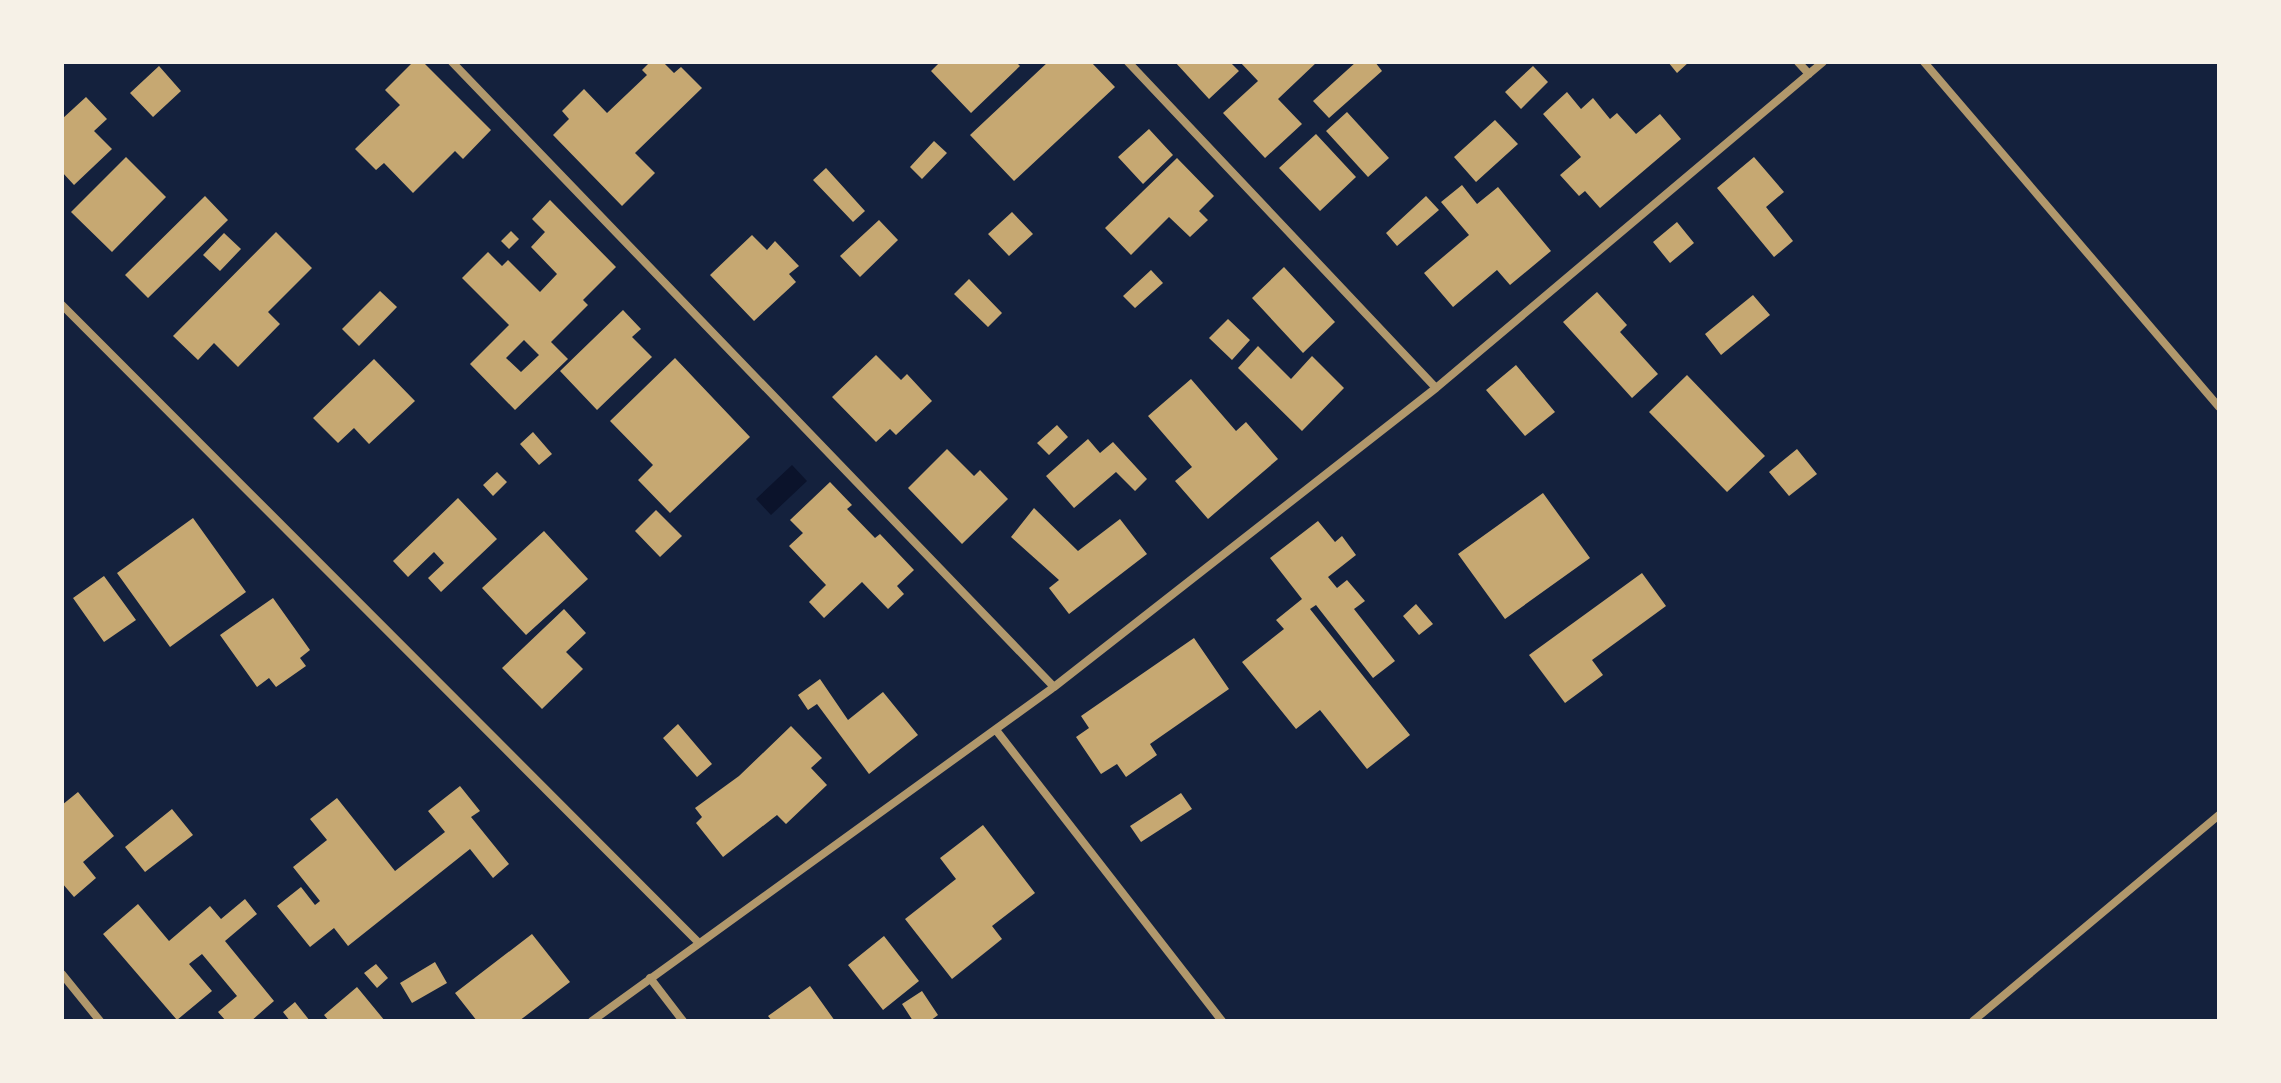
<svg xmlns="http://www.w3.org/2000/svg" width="2281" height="1083" font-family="'Noto Sans',sans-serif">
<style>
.water{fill:#0b132b}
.building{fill:#c6a872;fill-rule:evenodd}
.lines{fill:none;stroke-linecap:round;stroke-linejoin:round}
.minor{stroke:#b1986c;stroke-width:8}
</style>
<rect width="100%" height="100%" fill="#14213d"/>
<path class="water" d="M 792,465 L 807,481 L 771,515 L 756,499 Z"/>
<path class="building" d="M 413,62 L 423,62 L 491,130 L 463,159 L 455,151 L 413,193 L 384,163 L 376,170 L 355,149 L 400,105 L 385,90 Z
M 650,62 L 663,62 L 674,73 L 681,67 L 702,88 L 635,153 L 655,173 L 622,206 L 553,135 L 569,119 L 562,111 L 584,89 L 607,113 L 647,75 L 642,70 Z
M 940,62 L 1016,62 L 1020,66 L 971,113 L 931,71 Z
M 1048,62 L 1091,62 L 1115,87 L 1014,181 L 970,135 Z
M 1175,62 L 1230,62 L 1239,71 L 1209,99 Z
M 1240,62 L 1317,62 L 1278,99 L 1302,124 L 1265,158 L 1223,113 L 1258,81 Z
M 1356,62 L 1375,62 L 1382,71 L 1329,118 L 1313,101 Z
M 1668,62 L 1689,62 L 1677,73 Z
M 159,66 L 181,91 L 153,117 L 130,93 Z
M 1533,66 L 1548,82 L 1521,109 L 1505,92 Z
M 1567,92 L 1581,109 L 1593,98 L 1610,119 L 1617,113 L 1636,134 L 1660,114 L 1681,139 L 1600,208 L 1585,191 L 1579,196 L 1560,175 L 1581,157 L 1543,114 Z
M 86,97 L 107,119 L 94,131 L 112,149 L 74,185 L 62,172 L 62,119 Z
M 1347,112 L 1389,158 L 1368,177 L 1326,131 Z
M 1495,120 L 1518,144 L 1476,182 L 1454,157 Z
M 1149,129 L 1173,155 L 1143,184 L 1118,157 Z
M 1316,134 L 1356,177 L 1320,211 L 1279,168 Z
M 934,141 L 947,153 L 922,179 L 910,167 Z
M 126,157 L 166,197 L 112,252 L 71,212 Z
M 1754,157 L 1784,192 L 1766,207 L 1793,241 L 1774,257 L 1717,188 Z
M 1177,158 L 1214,196 L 1199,211 L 1208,220 L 1190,237 L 1169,217 L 1131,255 L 1105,228 Z
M 826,168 L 865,211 L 853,222 L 813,180 Z
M 1462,185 L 1477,204 L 1498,187 L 1551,251 L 1510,285 L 1497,270 L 1453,307 L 1424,273 L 1469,235 L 1441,202 Z
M 205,196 L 228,220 L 148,298 L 125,275 Z
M 1426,196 L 1439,210 L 1397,246 L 1386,233 Z
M 550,200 L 616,267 L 583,300 L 588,305 L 551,342 L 568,359 L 515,410 L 470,364 L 509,325 L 462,278 L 488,252 L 502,266 L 508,260 L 540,292 L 557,274 L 531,247 L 545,232 L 532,219 ZM 524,340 L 539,355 L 521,372 L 506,358 Z
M 1012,212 L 1033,234 L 1009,256 L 988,234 Z
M 879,220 L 898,240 L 860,277 L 840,256 Z
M 1677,222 L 1694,243 L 1670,263 L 1653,242 Z
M 511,231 L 519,239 L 509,249 L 501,241 Z
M 276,232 L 312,268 L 268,312 L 280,324 L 238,367 L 214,343 L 198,360 L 173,336 Z
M 224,233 L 241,249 L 220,271 L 203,255 Z
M 752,235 L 767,250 L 775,241 L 799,266 L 789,274 L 796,282 L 754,321 L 710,275 Z
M 1284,267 L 1335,322 L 1303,353 L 1252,298 Z
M 1151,270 L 1163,283 L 1135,308 L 1123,296 Z
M 969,279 L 1002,313 L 988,327 L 954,294 Z
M 380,291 L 397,307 L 359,346 L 342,329 Z
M 1597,292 L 1627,325 L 1620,332 L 1658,374 L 1632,398 L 1563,322 Z
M 1753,295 L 1770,315 L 1721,355 L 1705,334 Z
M 623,310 L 641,329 L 632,337 L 652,357 L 597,410 L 560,371 Z
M 1228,319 L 1250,340 L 1232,360 L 1209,338 Z
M 1258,346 L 1291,379 L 1312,356 L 1344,388 L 1302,431 L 1238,368 Z
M 876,355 L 901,380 L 907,374 L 932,401 L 896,435 L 890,429 L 876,442 L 832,397 Z
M 675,358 L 750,437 L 670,513 L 638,480 L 653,465 L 610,421 Z
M 374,359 L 415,401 L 369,444 L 354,428 L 338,443 L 313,418 Z
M 1516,365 L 1555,412 L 1525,436 L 1486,390 Z
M 1687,375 L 1765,456 L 1727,492 L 1649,412 Z
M 1191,379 L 1236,431 L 1246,422 L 1278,459 L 1208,519 L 1175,481 L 1192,467 L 1148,416 Z
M 1057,425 L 1068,437 L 1049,455 L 1037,443 Z
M 533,432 L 552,454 L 539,465 L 520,444 Z
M 1088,439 L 1100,453 L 1113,442 L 1147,479 L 1135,491 L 1116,472 L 1074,508 L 1046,476 Z
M 947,449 L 974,476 L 980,470 L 1008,499 L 962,544 L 908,488 Z
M 1797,449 L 1817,474 L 1789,496 L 1769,472 Z
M 497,472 L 507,482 L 493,496 L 483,485 Z
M 830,482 L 852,505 L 847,509 L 875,538 L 880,534 L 914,570 L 897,586 L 904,594 L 888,609 L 862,582 L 824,618 L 809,602 L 826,585 L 789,546 L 803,533 L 790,520 Z
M 1543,493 L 1590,558 L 1505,619 L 1458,554 Z
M 458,498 L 497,539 L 441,592 L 428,578 L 444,563 L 434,552 L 408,577 L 393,561 Z
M 1034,508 L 1078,551 L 1120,519 L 1147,554 L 1069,614 L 1049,588 L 1059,580 L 1011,537 Z
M 656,510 L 682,536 L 660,557 L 635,531 Z
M 193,518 L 246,592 L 170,647 L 117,573 Z
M 1318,521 L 1335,542 L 1342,536 L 1356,555 L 1328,577 L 1337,588 L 1347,580 L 1365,601 L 1354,609 L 1395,661 L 1373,678 L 1316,605 L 1310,609 L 1410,735 L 1367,769 L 1320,710 L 1296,729 L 1242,662 L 1284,629 L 1276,620 L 1302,599 L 1270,558 Z
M 544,531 L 588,579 L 526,635 L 482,588 Z
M 1642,573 L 1666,606 L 1592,660 L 1603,675 L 1565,703 L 1529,655 Z
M 104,576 L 136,620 L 104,642 L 73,598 Z
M 273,598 L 310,650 L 300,658 L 306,666 L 276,687 L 269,678 L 257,687 L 220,635 Z
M 1416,604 L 1433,624 L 1419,635 L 1403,616 Z
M 564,609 L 586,633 L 566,652 L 583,669 L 542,709 L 502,668 Z
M 1194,638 L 1229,689 L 1150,744 L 1157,755 L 1126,777 L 1117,764 L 1101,774 L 1076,737 L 1089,728 L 1081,716 Z
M 820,679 L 848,720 L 883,692 L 918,735 L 869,774 L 817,704 L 808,710 L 798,695 Z
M 678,724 L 712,764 L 697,777 L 663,738 Z
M 791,726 L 822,758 L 811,768 L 827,785 L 786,824 L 777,815 L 723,857 L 696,823 L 702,817 L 695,808 L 739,776 Z
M 460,786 L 480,811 L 471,817 L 509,864 L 493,878 L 470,849 L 348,946 L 334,928 L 310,947 L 277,906 L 301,887 L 315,905 L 320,901 L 293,867 L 327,840 L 310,819 L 337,798 L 395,871 L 445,832 L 428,811 Z
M 78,792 L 114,836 L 83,862 L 96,878 L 74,897 L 62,883 L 62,805 Z
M 1181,793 L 1192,809 L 1141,842 L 1130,826 Z
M 172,809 L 193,835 L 145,872 L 125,847 Z
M 983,825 L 1035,893 L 992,926 L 1002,939 L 952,979 L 905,919 L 956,879 L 940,858 Z
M 245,899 L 257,914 L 225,941 L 274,1001 L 251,1021 L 226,1021 L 218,1012 L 237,996 L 202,954 L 189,964 L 212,991 L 177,1020 L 103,934 L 138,904 L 169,941 L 210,906 L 221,919 Z
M 532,934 L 570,982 L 519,1021 L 477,1021 L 455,993 Z
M 884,936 L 919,981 L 883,1010 L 848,965 Z
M 435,962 L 447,983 L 412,1003 L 400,983 Z
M 376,964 L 388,978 L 377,988 L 364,973 Z
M 810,986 L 835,1021 L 772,1021 L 768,1016 Z
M 357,987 L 385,1021 L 329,1021 L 324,1015 Z
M 922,991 L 938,1015 L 930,1021 L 913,1021 L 902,1004 Z
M 295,1002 L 310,1021 L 290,1021 L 283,1012 Z"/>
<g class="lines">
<path class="minor" d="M 452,62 L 1054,687
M 1128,62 L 1436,388
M 1798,62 L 1809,74
M 1924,62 L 2219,407
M 62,305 L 698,942
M 996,730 L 1222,1021
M 62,974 L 100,1021
M 650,978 L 683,1021
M 592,1021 L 1054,687 L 1436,388 L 1823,62
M 1973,1021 L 2219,815"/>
</g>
<rect width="2281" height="1083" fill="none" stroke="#f6f1e7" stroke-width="128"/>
</svg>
